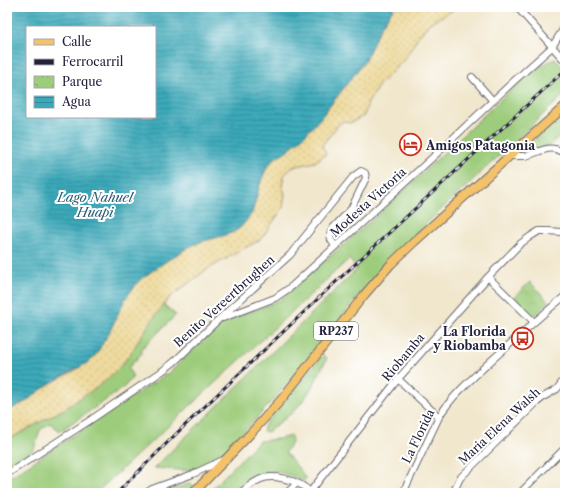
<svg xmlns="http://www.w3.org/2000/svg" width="572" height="500" font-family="'Libre Caslon Text',serif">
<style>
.grass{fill:#9dcc7b;stroke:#60775b}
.sand{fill:url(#sand-dots);stroke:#887e6c}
.park{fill:url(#park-crowns);stroke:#60775b}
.water{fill:url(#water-rules);stroke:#2e667a;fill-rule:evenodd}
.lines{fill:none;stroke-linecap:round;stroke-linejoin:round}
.minor-casing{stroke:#6a676e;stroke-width:8}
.major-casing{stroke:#6a676e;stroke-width:10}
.minor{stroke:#fff;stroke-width:6}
.major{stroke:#f3c26a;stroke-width:8}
.rail-casing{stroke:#22223b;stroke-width:3}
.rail{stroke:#fff;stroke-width:1.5;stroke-dasharray:4.5;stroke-linecap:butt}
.labels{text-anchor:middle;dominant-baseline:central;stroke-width:4;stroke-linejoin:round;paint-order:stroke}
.shield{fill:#fff;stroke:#646476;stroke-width:1}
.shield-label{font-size:11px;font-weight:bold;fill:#22223b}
.poi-label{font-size:12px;font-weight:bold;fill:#22223b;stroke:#fff;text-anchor:start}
.street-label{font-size:12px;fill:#22223b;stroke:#fff}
.water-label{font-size:13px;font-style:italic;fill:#2d5f74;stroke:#fff}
</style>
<defs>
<pattern id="sand-dots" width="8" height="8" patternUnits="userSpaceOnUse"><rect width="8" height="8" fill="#eeda9e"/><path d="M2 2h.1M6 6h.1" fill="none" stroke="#ccbb89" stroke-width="1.8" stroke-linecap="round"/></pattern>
<pattern id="park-crowns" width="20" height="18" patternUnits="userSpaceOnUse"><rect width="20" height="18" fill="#9dcc7b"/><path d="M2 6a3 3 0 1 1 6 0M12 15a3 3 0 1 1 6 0" fill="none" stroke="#87af6b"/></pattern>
<pattern id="water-rules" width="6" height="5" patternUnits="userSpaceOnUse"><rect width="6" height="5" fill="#3ba9b9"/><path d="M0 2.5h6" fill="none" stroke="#318998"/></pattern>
</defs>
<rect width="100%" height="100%" fill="#fff"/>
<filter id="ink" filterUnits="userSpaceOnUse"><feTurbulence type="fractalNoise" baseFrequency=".025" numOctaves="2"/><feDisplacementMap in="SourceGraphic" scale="8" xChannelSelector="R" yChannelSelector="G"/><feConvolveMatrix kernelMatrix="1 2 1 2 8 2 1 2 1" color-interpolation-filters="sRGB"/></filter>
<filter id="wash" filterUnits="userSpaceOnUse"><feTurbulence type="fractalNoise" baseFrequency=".012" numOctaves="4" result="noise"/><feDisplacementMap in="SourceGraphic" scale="16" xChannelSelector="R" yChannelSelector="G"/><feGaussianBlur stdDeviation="0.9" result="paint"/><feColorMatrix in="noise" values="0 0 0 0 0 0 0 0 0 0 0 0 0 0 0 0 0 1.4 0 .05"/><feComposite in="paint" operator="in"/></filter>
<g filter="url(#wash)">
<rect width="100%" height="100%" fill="#f1e7cd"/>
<path class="grass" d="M 555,59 L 565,70 L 565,94 L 413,236 L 358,297 L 273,400 L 221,457 L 193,471 L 154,468 L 357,269 L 349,259 L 96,493 L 7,493 L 7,479 L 170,372 L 223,322 L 280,300 L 383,210 L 533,69 Z
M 163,304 L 176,315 L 141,349 L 142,353 L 128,368 L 133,377 L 122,389 L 60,431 L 50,423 L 40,430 L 34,449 L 7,467 L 7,440 L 64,409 L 120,367 L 130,354 L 149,324 Z
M 291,436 L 292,443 L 285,452 L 300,470 L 306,479 L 304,481 C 289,475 271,466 255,476 C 248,481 242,488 236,493 L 208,493 L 259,441 L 278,439 Z
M 190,482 L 194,486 L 186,493 L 159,493 L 186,485 Z"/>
<path class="sand" d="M 394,7 L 458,7 L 430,23 L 418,37 L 404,60 L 379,85 L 368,103 L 364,116 L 350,123 L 343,121 L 338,125 L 322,145 L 326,154 L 315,162 L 293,167 L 284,175 L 282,186 L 285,194 L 283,208 L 261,239 L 206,270 L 169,298 L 149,324 L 130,354 L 120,367 L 103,383 L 64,409 L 7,440 L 7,411 L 25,402 L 49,384 L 76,370 L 95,356 L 109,333 L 125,299 L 139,281 L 148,274 L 162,264 L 187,248 L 200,242 L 226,235 L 241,227 L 252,213 L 261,181 L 267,167 L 275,158 L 288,150 L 302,138 L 319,120 L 364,62 L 381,27 Z"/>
<path class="park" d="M 565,112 L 565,131 L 550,145 L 531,152 L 525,149 L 536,138 Z
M 530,282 L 549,302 L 533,317 L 514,297 Z
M 323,355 L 327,358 C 318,376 309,396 294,411 C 286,419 276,424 268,432 L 263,431 L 265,424 Z"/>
<path class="water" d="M 7,7 L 394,7 L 381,27 L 364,62 L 319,120 L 302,138 L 288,150 L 275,158 L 267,167 L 261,181 L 252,213 L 241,227 L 234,232 L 226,235 L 200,242 L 187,248 L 162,264 L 148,274 L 139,281 L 125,299 L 109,333 L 95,356 L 87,363 L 49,384 L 25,402 L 7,411 ZM 27,27 L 155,27 L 155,117 L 27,117 Z"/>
</g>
<g filter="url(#ink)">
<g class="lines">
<defs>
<path id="minor" d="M 517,7 L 565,61
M 472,77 L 493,101
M 508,156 C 514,156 520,156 525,156 C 536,154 549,144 560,151 L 565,146
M 488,277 L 534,322
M 223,318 L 275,298 L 291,287 L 432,158 L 514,81 L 552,47 L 565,26
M 398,379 L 439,417
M 7,474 L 89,421 L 161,372 L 174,362 L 218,320 L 290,255 L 353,177 L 361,171 L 365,173 L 366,178 L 351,209 L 332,229 L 330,235 L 331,240 L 335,246
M 310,492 L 398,379 L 488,277 L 520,244 L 531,236 L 539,231 L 548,231 L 561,232 L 565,233
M 146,493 L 152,489 L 193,474 L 223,460
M 240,493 C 247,488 253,482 261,479 C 272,474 295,480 304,487 C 306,488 309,491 311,493
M 287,493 L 297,483
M 403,493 L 439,417 C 452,395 474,377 493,359 C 517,338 540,316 565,296
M 453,493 L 460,478 L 536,403 L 545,396 L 557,389 L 565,378
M 520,493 L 565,448"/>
<path id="major" d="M 192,493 L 202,484 L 250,434 L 280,401 L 365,294 L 391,264 L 414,242 L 565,106"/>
</defs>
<use href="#minor" class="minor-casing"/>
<use href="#major" class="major-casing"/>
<use href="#minor" class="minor"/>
<use href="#major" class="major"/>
<defs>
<path id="rail" d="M 117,493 L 179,431 L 325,292 L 565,70"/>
</defs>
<use href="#rail" class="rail-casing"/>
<use href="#rail" class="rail"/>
</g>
</g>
<defs>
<symbol id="hotel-ring" viewBox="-11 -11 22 22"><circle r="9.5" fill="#fff" stroke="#c8321e" stroke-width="1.5"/><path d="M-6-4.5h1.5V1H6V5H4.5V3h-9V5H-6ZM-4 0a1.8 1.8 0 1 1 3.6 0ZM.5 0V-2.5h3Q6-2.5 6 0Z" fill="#c8321e"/></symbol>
<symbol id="bus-ring" viewBox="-11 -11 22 22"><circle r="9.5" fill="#fff" stroke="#c8321e" stroke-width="1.5"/><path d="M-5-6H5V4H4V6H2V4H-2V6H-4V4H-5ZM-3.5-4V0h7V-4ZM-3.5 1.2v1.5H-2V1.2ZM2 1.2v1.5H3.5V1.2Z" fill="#c8321e"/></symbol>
</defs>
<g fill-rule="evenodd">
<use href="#hotel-ring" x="398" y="132" width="25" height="25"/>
<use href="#bus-ring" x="510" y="326" width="25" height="25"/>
</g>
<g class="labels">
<rect class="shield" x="314" y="322" width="44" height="18" rx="3"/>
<g class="shield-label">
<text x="336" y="331">RP237</text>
</g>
<g class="poi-label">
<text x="426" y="145">Amigos Patagonia</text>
<text x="506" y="331" text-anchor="end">La Florida<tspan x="506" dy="14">y Riobamba</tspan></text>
</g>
<g class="street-label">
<text transform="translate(368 202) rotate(-42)">Modesta Victoria</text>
<text transform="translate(224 301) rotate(-42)">Benito Vereertbrughen</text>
<text transform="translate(403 357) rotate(-50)">Riobamba</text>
<text transform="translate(499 426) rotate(-43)">Maria Elena Walsh</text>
<text transform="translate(418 436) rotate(-64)">La Florida</text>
</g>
<g class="water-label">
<text x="95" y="197">Lago Nahuel<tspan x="95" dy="15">Huapi</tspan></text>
</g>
</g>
<rect width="572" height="500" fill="none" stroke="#fff" stroke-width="24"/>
<rect x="26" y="26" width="130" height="92" fill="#ffffff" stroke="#a7a7b1"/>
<rect x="34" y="39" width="20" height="6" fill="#f3c26a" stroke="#a7a7b1"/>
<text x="62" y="46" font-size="12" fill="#22223b">Calle</text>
<rect x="34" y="59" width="20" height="6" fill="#22223b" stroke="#a7a7b1"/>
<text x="62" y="66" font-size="12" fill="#22223b">Ferrocarril</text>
<rect x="34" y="76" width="20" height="12" fill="url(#park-crowns)" stroke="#a7a7b1"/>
<text x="62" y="86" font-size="12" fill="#22223b">Parque</text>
<rect x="34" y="96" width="20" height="12" fill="url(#water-rules)" stroke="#a7a7b1"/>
<text x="62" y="106" font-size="12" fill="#22223b">Agua</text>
</svg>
